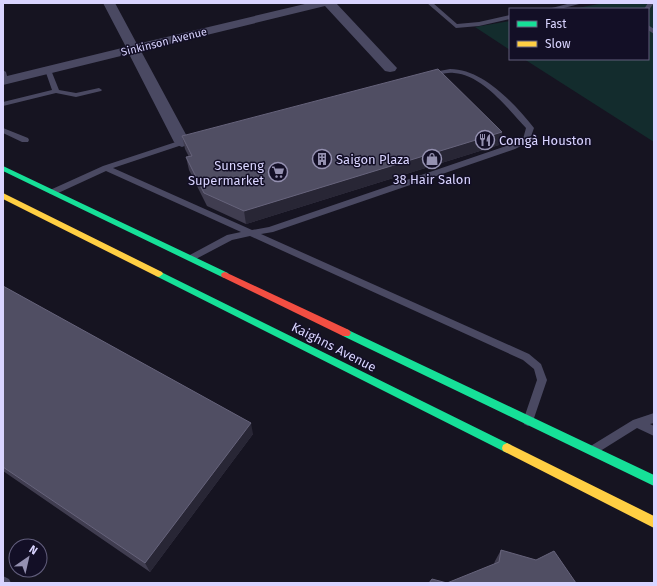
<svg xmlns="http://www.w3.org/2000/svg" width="657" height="586" font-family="'Fira Sans',sans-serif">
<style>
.green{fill:#132c2d}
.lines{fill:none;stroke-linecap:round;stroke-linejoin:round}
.lane{fill:#4a4962;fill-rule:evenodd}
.street{fill:#4a4962;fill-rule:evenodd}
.fast{fill:#16e098;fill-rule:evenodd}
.slow{fill:#ffcf43;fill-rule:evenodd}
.jam{fill:#f24e42;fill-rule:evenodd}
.wall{fill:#403d50}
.shaded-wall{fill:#282635}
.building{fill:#504e63;stroke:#66637b}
.labels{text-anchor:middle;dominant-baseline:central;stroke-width:3;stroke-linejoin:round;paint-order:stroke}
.far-street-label{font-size:11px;fill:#d9d4ff;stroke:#130f26}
.poi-label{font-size:13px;fill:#d9d4ff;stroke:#130f26;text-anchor:start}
.street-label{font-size:13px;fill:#d9d4ff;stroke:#130f26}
</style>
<rect width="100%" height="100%" fill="#161421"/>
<path class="green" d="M 604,3 L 654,3 L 654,142 L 524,59 L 648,59 L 648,9 L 572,9 Z
M 510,21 L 510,50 L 475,27 Z"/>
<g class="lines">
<path class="lane" d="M 427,3 L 433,3 L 457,24 L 479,22 L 510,15 L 510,19 L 479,26 L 456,28 Z
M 571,3 L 583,3 L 560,9 L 548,9 Z
M 648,3 L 654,3 L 648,11 L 648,9 L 644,9 Z
M 648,25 L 654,29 L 654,34 L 648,30 Z
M 48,68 L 51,70 L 59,90 L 76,93 L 99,88 L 102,90 L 101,91 L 76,97 L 56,93 L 3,106 L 3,102 L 52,90 L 45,70 Z
M 450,69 C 483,69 515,104 534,128 L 529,142 L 515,149 L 273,232 L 261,234 L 529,354 L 541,364 L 547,380 L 533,421 L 532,424 L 528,426 L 524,424 L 523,421 L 537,380 L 534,369 L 523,360 L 250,236 L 232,240 L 194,260 L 188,260 L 187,258 L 188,256 L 227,235 L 241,232 L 106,171 L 56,194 L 50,194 L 49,192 L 50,190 L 103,166 L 188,138 L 191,138 L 191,142 L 113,168 L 252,230 L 269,227 L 509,145 L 523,139 L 526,128 C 508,109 483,75 454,73 C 446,72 438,75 430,77 L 427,75 L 434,72 Z
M 3,70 L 6,72 L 8,80 L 7,81 L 3,82 Z
M 3,128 L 28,138 L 29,140 L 28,142 L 22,142 L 3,133 Z
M 654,413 L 654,423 L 650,424 L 654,426 L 654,436 L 637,428 L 597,453 L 593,455 L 589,453 L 588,450 L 589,447 L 633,420 Z
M 3,576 L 9,579 L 11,583 L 3,583 Z"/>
<path class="street" d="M 103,3 L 115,3 L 137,44 L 309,3 L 336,3 L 397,68 L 395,71 L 390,72 L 385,71 L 325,6 L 141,51 L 190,142 L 187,145 L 182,147 L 177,145 L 174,142 L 129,54 L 3,85 L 3,77 L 126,47 Z"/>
<path class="fast" d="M 3,166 L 228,273 L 229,275 L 225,278 L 222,277 L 3,171 Z
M 159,271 L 511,445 L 512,448 L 511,451 L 507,453 L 503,451 L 156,276 L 155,274 Z
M 346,329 L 654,475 L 654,486 L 343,336 L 341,333 L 343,330 Z"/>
<path class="slow" d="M 3,193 L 162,272 L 163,274 L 159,277 L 156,276 L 3,199 Z
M 507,443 L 654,516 L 654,528 L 503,451 L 502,448 L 503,445 Z"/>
<path class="jam" d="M 225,272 L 349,330 L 351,333 L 349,336 L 343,336 L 222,277 L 221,275 L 222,273 Z"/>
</g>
<path class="wall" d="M 502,132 L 499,145 L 246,224 L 207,206 L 189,170 L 186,157 L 189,157 L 185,149 L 182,136 Z
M 3,286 L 253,434 L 150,572 L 3,471 Z
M 501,550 L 576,583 L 494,564 L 495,561 Z"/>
<path class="shaded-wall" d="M 502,132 L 499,145 L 246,224 L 244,211 Z
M 251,423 L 253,434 L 150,572 L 145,563 Z"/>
<path class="building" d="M 438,69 L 502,132 L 244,211 L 204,193 L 186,157 L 192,156 L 182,136 Z
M 3,286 L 251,423 L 145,563 L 3,467 Z
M 501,550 L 536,560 L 554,551 L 576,583 L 429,583 L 432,579 L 447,583 L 499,562 Z"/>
<defs>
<symbol id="restaurant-ring" viewBox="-11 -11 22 22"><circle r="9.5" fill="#130f26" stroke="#9591b1" stroke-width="1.5"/><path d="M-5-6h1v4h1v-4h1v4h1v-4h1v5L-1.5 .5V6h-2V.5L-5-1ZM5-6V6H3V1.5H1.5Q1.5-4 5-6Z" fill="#9591b1"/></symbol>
<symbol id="building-ring" viewBox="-11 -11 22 22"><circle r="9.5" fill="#130f26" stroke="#9591b1" stroke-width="1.5"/><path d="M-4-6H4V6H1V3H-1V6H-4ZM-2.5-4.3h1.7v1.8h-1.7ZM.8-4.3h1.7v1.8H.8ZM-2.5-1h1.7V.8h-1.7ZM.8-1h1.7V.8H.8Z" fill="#9591b1"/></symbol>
<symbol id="shop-ring" viewBox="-11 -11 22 22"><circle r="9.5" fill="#130f26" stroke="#9591b1" stroke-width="1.5"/><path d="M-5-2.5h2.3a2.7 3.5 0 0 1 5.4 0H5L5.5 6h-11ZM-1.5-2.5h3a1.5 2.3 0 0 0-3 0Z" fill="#9591b1"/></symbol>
<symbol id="supermarket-ring" viewBox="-11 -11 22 22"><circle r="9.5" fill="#130f26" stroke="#9591b1" stroke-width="1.5"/><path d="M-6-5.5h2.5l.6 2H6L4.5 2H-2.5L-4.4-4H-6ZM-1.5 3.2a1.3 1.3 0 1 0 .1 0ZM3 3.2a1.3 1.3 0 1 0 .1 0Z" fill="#9591b1"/></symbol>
</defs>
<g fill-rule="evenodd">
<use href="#restaurant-ring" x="474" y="129" width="22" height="22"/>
<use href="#building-ring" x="311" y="148" width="22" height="22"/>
<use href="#shop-ring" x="421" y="148" width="22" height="22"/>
<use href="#supermarket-ring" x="267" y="161" width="22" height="22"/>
</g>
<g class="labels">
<g class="far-street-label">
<text transform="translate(164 42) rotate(-14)">Sinkinson Avenue</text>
</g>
<g class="poi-label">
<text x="499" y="140">Comgà Houston</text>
<text x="336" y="159">Saigon Plaza</text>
<text x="264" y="165" text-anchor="end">Sunseng<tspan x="264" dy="15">Supermarket</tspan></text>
<text x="432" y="179" text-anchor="middle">38 Hair Salon</text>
</g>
<g class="street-label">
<text transform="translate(334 347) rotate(27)">Kaighns Avenue</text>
</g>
</g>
<rect width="657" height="586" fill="none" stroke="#d9d4ff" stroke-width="8"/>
<rect x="509" y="8" width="140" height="52" fill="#130f26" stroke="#625e7d"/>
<rect x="517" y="21" width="20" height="6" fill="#16e098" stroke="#625e7d"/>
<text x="545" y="28" font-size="12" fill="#d9d4ff">Fast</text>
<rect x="517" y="41" width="20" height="6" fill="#ffcf43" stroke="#625e7d"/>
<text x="545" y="48" font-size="12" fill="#d9d4ff">Slow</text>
<g transform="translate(28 558) rotate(34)"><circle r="19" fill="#130f26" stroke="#625e7d"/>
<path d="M0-3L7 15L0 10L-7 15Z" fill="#9591b1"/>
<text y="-6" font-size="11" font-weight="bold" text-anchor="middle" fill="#d9d4ff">N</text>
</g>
</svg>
